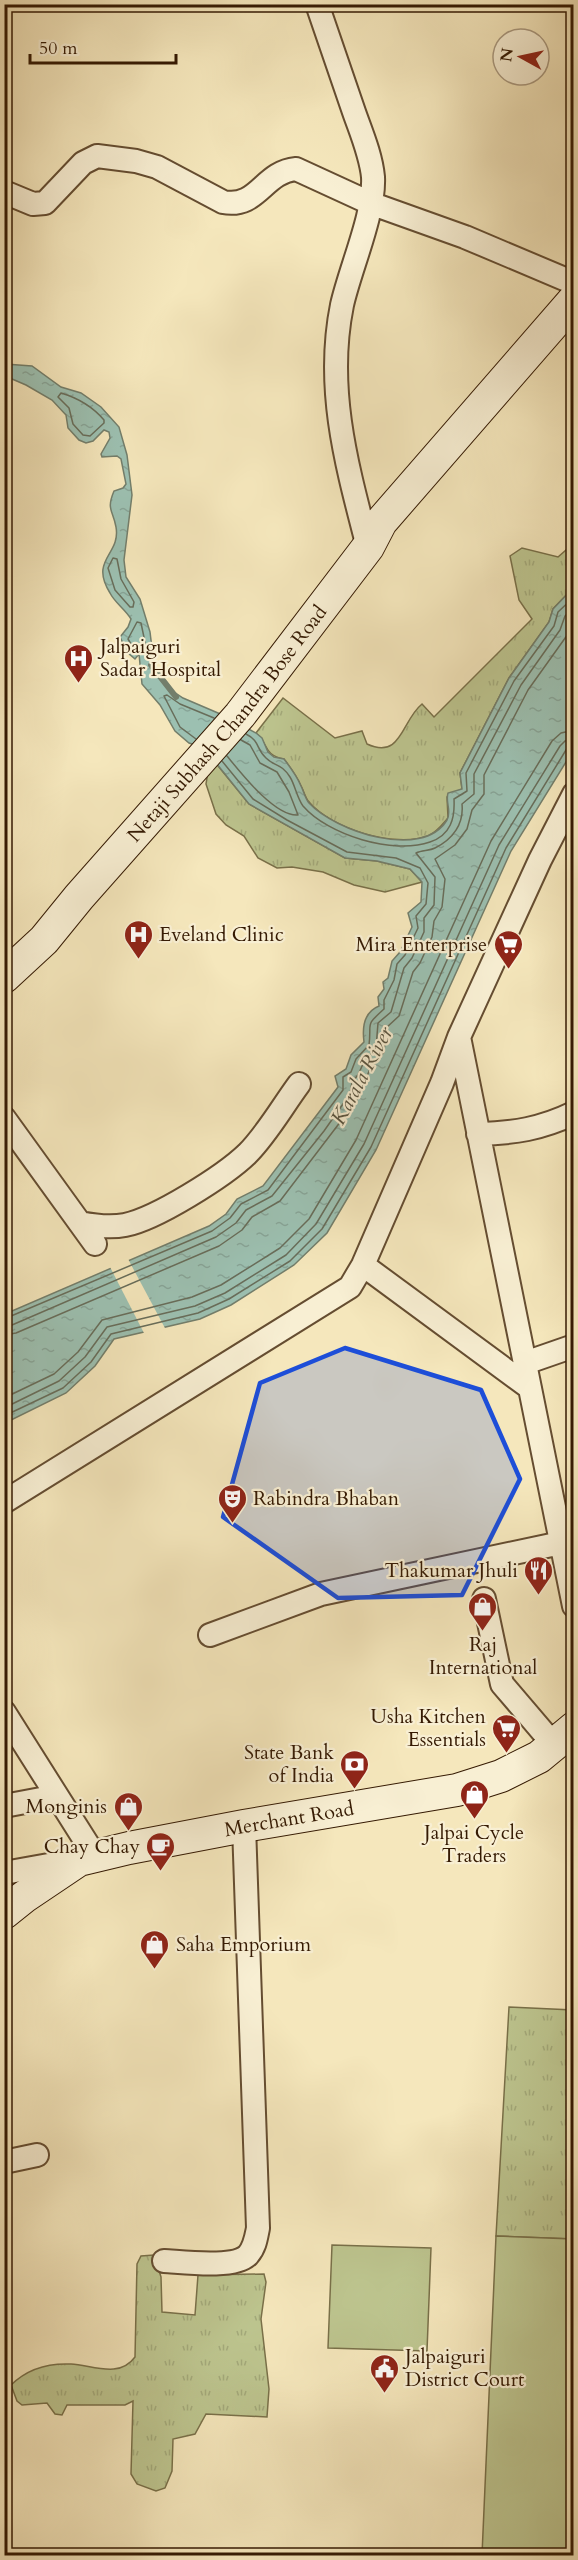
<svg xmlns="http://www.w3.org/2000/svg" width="578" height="2560" font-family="Cardo,serif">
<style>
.grass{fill:url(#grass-tufts);stroke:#797049;stroke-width:1.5}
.garden{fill:#bdc58f;stroke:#797049;stroke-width:1.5}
.water{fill:url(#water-ripples);stroke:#737e6b;stroke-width:1.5}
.pier{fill:#f5e7bc}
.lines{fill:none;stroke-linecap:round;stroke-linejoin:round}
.shore{stroke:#686d5a;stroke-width:1.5}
.stream{stroke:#737e6b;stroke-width:6}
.street-casing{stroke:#654d31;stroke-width:26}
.secondary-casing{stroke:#351a03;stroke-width:34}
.street{stroke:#f8efd3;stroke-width:22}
.secondary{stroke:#f8efd3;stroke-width:32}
.marked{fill:#1d4ed8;fill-opacity:0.2;stroke:#1d4ed8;stroke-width:4.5;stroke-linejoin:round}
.labels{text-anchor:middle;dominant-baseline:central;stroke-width:4.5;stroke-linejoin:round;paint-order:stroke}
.poi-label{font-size:20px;fill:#351a03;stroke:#f8efd3;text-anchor:end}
.street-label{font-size:20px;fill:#351a03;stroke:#f8efd3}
.water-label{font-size:21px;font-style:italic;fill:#595440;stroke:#f8efd3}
</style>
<defs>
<pattern id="grass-tufts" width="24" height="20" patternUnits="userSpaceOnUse" patternTransform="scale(1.5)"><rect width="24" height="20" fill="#bdc58f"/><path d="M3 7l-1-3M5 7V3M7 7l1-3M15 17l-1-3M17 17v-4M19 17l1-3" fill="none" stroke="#a3a97a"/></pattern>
<pattern id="water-ripples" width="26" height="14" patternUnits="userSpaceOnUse" patternTransform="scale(1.5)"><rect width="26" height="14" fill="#9cc0b1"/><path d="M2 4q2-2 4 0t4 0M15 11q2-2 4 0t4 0" fill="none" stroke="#87a497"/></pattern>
</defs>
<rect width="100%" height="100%" fill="#f5e7bc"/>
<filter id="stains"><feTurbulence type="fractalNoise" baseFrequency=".00333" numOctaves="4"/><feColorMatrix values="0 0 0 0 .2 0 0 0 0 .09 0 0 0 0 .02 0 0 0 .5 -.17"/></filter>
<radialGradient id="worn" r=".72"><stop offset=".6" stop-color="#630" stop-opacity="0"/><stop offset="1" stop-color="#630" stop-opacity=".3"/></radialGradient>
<path class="grass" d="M 573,544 L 573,588 L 553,609 L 549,622 L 509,678 L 460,773 L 462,789 L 447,797 L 448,818 C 442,825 436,833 428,836 C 394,848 332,829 309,802 C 305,798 304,791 301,786 C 297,776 290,767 284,759 C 263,755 269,744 256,733 L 283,698 L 335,738 L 362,731 L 367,744 C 402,760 401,721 422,704 L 434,717 L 532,619 L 519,600 L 510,556 L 522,548 L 558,557 Z
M 214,761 L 249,804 L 345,858 L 377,861 L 410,869 L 422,882 L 385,892 L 354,885 L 323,872 L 292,867 L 277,868 L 258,858 L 244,836 L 226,825 L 216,814 L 206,784 L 208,772 Z
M 509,2007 L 573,2010 L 573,2239 L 496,2236 Z
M 154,2255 L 161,2277 L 162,2312 L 195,2315 L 198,2275 L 264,2274 L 266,2282 L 261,2319 L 269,2389 L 267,2417 L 206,2414 L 195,2434 L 173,2439 L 172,2471 L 165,2488 L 156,2491 L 137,2484 L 131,2474 L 133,2401 L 125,2405 L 67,2405 L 62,2415 L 55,2414 L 47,2403 L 22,2405 L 17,2401 L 11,2385 C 27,2369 49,2363 71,2364 C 92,2365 119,2379 135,2357 L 137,2264 L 141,2256 Z"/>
<path class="garden" d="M 496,2236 L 573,2239 L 573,2555 L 482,2555 Z
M 332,2245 L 431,2248 L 427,2351 L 328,2348 Z"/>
<path class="water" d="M 5,364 L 32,366 L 61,387 L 81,393 L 101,407 L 119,427 L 127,455 L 132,495 L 124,560 L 126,577 L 140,599 L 150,632 L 155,673 L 168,688 L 183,698 L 225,716 L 256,733 L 262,738 L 268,752 L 274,757 L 284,759 C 290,767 297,776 301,786 C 304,792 305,798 309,803 C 335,831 422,861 447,820 C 452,811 445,802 448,793 L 462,789 L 460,773 L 509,678 L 549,622 L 553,609 L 573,588 L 574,749 L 511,851 L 376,1150 L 327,1233 L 294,1265 L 231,1305 L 200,1319 L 114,1339 L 95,1366 L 66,1393 L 5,1423 L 5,1314 L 209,1226 L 226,1214 L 237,1199 L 263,1186 L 338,1087 L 335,1076 L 346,1069 L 351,1055 L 364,1042 C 362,1027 364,1012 379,1006 L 378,997 L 384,989 L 383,982 L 388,978 L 392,961 L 400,952 L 412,927 L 408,913 L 421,902 L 422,882 L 410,869 L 377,861 L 345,858 L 249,804 L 204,748 L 189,743 L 175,731 L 160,705 L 142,684 L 139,654 L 135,659 L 128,653 L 120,637 L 128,627 L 131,619 C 125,609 115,603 110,593 C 89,559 121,555 116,527 C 113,510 106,510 114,491 L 123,488 L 126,484 L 121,459 L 117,456 L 102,457 L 101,454 L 110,438 L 109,432 L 104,430 L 93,441 L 86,443 L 79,440 L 68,428 L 66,415 L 52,400 L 26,385 L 5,376 Z"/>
<path class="pier" d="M 127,1257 L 166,1330 L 145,1335 L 109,1265 Z"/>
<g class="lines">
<path class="shore" d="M 61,393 C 78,398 92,406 104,420 L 104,423 L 90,436 L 83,435 L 73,424 L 69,408 L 58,397 Z
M 113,558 L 117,559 L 121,579 L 134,602 L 133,607 L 130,607 L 115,590 L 108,568 Z
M 137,622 L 141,623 L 146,647 L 143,650 L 134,649 L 128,639 Z
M 246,734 C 260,741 256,749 266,758 C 275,767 281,763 290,777 C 295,785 297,798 303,806 C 328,835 393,855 430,842 C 451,835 455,818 454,799 L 467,791 L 466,773 L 514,681 L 554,626 L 558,612 L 574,597
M 196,739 L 180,727 L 164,696 L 167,695 L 180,704 L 214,718
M 227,756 C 241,773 275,817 298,815 L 289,792 L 277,772 L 260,763 L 250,745 L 241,740
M 4,1319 L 212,1231 L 230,1218 L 241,1204 L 268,1190 L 343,1090 L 343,1077 L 351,1072 L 356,1059 L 369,1045 C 372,1021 364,1027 384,1009 L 384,1000 L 394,980 L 397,964 L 405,955 L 418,928 L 416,916 L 426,904 L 428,883 L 420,868 L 396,858 L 347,852 L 287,820 L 253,799 L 222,761
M 4,1326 L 12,1325 L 216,1237 L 236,1223 L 246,1210 L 272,1196 L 324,1131 L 350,1094 L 352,1082 L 358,1075 L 363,1064 L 376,1048 L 378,1023 L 391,1012 L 404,968 L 412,958 L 424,932 L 424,918 L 434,905 L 435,877 L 416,853 C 422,850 429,851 435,848 C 453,839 464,824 462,804 L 474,794 L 474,774 L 521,685 L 560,630 L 565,616 L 574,607
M 4,1335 L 16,1333 L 219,1246 L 242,1230 L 252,1217 L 280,1201 L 357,1100 L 370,1069 L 384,1052 L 386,1028 L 399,1016 L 413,972 L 420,963 L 432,937 L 434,921 L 442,907 L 445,879 L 435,859 L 455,845 L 467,829 L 472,810 L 484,794 L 484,775 L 528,690 L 568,634 L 574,620
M 4,1398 L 54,1374 L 78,1352 L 102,1320 L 192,1297 L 221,1285 L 280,1248 L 309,1219 L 356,1140 L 491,841 L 552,741 L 561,733 L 574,730
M 4,1408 L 59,1381 L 85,1357 L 107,1327 L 195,1306 L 225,1293 L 286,1255 L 316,1224 L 364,1144 L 499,845 L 560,746 L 565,741 L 574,739
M 4,1416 L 63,1388 L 91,1362 L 111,1334 L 198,1313 L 229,1299 L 290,1261 L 322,1229 L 371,1147 L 506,848 L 566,750 L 574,747"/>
<path class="stream" d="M 151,665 L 176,697"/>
<defs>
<path id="street" d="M 317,4 C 329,40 342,76 354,112 C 361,132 371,155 373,177 C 375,213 350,269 342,305 C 325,389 347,466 368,547
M 4,192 L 33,204 L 45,203 L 83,163 L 97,156 L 136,161 L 157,167 L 223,202 C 258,209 263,172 296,169 L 370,203 L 465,237 L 574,283
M 459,1037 L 574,1606
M 4,1118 L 95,1244
M 478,1134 C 514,1133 541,1129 574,1113
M 80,1223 C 95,1226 110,1228 125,1225 C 156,1219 224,1176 247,1154 C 267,1134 282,1107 299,1084
M 363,1265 L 530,1388
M 525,1363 L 574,1346
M 4,1502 L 350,1287 L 363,1265 L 442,1083 L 459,1037 L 540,860 L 574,794
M 484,1599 L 502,1684 L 554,1745
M 210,1635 L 321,1594 L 561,1543
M 4,1712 L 95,1856
M 4,1806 L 57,1796
M 4,1873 L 71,1861
M 4,2162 L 37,2155
M 164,2261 C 183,2262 234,2269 248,2255 C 255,2247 256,2238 258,2228 L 244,1826"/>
<g id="secondary">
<path id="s1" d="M 4,977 L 44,940 L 79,897 L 240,715 L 368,547 L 381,522 L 574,300"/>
<path id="s2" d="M 4,1913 L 24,1897 L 79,1860 L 129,1848 L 244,1826 L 457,1790 L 501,1776 L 539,1757 L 574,1728"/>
</g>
</defs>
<use href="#street" class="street-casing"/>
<use href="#secondary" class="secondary-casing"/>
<use href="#street" class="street"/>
<use href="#secondary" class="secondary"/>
</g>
<path class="marked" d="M 345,1348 L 481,1390 L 520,1479 L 462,1595 L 338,1598 L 223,1517 L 260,1383 Z"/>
<defs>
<symbol id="hospital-pin" viewBox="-11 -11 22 30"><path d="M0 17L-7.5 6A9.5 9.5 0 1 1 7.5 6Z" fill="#8f2418" stroke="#f8efd3"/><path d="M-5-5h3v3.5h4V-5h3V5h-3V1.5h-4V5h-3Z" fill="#fff"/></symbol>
<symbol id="supermarket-pin" viewBox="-11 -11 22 30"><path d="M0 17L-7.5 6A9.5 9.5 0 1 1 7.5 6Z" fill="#8f2418" stroke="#f8efd3"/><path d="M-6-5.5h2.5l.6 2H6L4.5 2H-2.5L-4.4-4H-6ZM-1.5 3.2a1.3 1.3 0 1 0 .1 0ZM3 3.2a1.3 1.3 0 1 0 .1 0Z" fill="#fff"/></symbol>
<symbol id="theatre-pin" viewBox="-11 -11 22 30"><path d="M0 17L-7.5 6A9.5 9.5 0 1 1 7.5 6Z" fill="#8f2418" stroke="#f8efd3"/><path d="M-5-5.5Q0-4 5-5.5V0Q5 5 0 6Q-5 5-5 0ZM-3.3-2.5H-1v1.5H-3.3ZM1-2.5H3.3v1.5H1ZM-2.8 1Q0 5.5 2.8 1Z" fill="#fff"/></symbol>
<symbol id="restaurant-pin" viewBox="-11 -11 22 30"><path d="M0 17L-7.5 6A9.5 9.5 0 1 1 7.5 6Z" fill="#8f2418" stroke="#f8efd3"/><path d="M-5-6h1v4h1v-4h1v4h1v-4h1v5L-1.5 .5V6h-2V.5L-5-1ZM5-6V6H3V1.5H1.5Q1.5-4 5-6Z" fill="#fff"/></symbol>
<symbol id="shop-pin" viewBox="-11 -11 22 30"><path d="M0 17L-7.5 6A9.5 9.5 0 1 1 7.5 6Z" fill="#8f2418" stroke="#f8efd3"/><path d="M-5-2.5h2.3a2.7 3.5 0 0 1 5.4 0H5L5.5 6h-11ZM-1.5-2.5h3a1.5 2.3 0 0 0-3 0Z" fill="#fff"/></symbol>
<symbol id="bank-pin" viewBox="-11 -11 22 30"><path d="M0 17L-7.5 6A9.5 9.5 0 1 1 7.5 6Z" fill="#8f2418" stroke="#f8efd3"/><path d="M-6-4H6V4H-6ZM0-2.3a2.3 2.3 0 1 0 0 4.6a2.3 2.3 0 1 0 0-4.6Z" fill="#fff"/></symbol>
<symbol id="cafe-pin" viewBox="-11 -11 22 30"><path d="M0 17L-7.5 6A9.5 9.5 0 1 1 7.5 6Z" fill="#8f2418" stroke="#f8efd3"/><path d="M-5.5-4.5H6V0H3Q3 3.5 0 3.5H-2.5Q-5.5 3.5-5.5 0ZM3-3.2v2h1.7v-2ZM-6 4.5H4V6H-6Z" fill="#fff"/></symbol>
<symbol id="civic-pin" viewBox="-11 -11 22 30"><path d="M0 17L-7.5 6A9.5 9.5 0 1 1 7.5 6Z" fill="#8f2418" stroke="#f8efd3"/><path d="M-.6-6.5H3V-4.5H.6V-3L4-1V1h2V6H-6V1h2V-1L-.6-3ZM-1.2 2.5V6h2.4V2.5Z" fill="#fff"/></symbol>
</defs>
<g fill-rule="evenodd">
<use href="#hospital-pin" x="62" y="642" width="33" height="45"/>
<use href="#hospital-pin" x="122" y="918" width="33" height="45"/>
<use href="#supermarket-pin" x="492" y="928" width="33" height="45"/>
<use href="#theatre-pin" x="216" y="1482" width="33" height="45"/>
<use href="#restaurant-pin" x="522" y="1554" width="33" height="45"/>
<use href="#shop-pin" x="466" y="1590" width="33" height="45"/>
<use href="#supermarket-pin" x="490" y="1712" width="33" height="45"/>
<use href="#bank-pin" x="338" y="1748" width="33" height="45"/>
<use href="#shop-pin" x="458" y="1778" width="33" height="45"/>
<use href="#shop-pin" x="112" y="1790" width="33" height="45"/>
<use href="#cafe-pin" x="144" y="1830" width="33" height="45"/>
<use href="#shop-pin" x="138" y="1928" width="33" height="45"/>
<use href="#civic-pin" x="368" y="2352" width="33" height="45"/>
</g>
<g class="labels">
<g class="poi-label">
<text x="100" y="646" text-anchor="start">Jalpaiguri<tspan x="100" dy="23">Sadar Hospital</tspan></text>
<text x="159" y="934" text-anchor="start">Eveland Clinic</text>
<text x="487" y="944">Mira Enterprise</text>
<text x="253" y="1498" text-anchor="start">Rabindra Bhaban</text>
<text x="518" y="1570">Thakumar Jhuli</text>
<text x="483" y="1644" text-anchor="middle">Raj<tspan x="483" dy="23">International</tspan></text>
<text x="486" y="1716">Usha Kitchen<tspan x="486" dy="23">Essentials</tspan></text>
<text x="334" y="1752">State Bank<tspan x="334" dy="23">of India</tspan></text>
<text x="107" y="1806">Monginis</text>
<text x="474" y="1832" text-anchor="middle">Jalpai Cycle<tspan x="474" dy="23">Traders</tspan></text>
<text x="140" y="1846">Chay Chay</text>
<text x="176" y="1944" text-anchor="start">Saha Emporium</text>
<text x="405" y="2356" text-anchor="start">Jalpaiguri<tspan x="405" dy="23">District Court</tspan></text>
</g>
<g class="street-label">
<text stroke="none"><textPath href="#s1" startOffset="338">Netaji Subhash Chandra Bose Road</textPath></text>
<text stroke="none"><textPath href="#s2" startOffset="306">Merchant Road</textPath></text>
</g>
<g class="water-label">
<text transform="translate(362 1076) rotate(-62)">Karala River</text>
</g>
</g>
<rect width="578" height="2560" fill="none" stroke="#f5e7bc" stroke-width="24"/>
<rect x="6" y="6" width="566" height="2548" fill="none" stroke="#351a03" stroke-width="3"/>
<rect x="12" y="12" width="554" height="2536" fill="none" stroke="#351a03" stroke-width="1.5"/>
<g transform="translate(521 57) rotate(278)"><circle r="28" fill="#f8efd3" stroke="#aa9a80" stroke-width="1.5"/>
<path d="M0-4.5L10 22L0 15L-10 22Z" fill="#8f2418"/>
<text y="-9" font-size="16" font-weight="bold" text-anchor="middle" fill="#351a03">N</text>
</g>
<path d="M30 54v9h146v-9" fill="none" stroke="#351a03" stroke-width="3"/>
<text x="39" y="54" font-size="18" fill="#351a03" stroke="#f8efd3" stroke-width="4.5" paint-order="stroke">50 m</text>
<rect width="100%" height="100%" filter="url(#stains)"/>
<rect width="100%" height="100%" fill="url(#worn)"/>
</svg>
